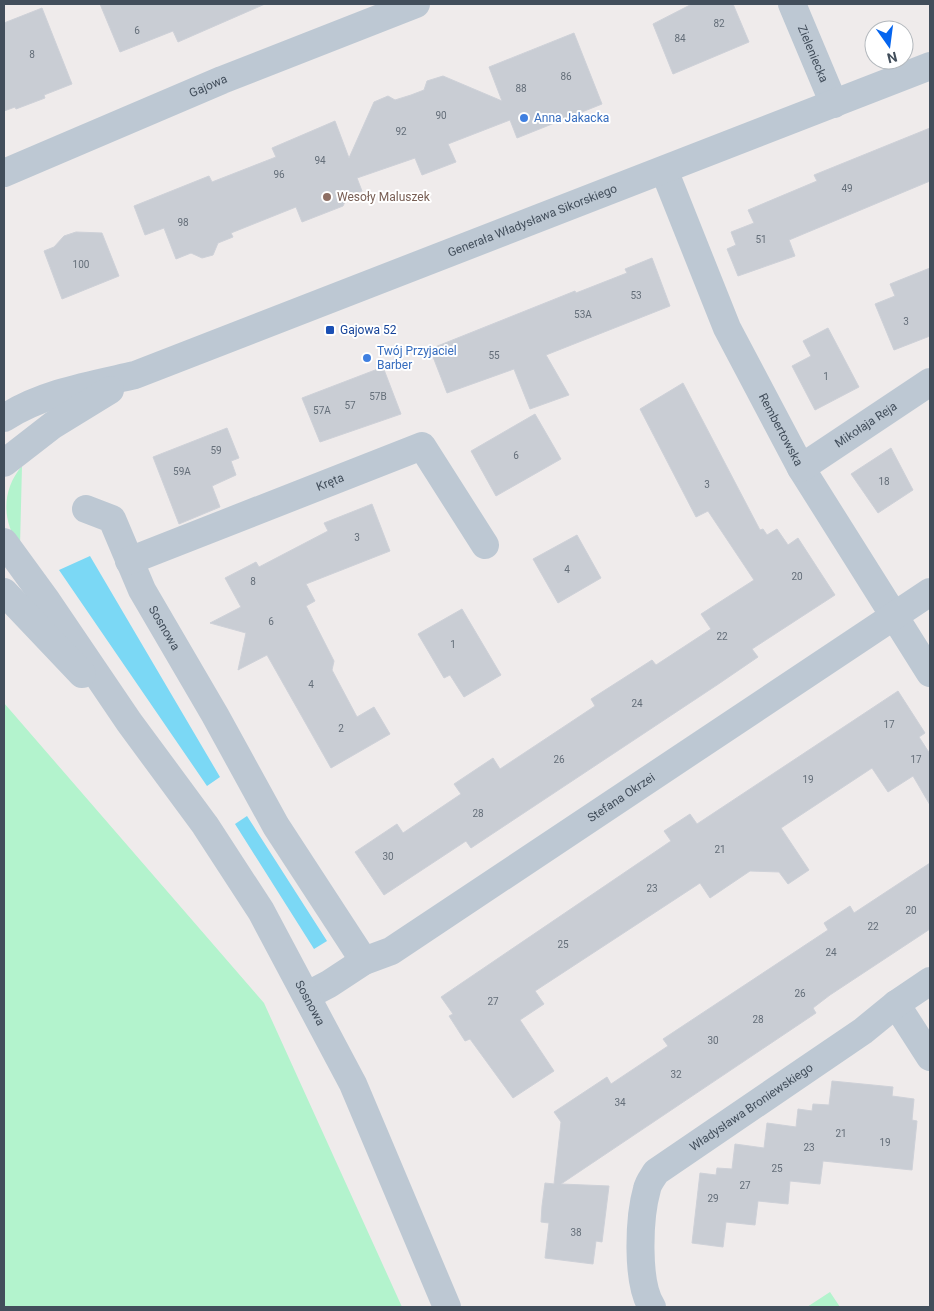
<svg xmlns="http://www.w3.org/2000/svg" width="934" height="1311" font-family="Roboto,sans-serif">
<style>
.green{fill:#b3f3cd}
.water{fill:#7bd8f5}
.building{fill:#c9cdd4;stroke:#ced1d8}
.lines{fill:none;stroke-linecap:round;stroke-linejoin:round}
.minor{stroke:#bdc8d3;stroke-width:28}
.tertiary{stroke:#bdc8d3;stroke-width:28}
.shop-dot{fill:#3f7fe0;stroke:#fff;stroke-width:2}
.education-dot{fill:#8d6e63;stroke:#fff;stroke-width:2}
.transit-dot{fill:#1a4fb4;stroke:#fff;stroke-width:2}
.labels{text-anchor:middle;dominant-baseline:central;stroke-width:4;stroke-linejoin:round;paint-order:stroke}
.number-label{font-size:10px;fill:#646e79}
.street-label{font-size:12px;fill:#424e5b;stroke:#fff}
.shop-label{font-size:12px;fill:#366cbe;stroke:#fff;text-anchor:start}
.education-label{font-size:12px;fill:#785e54;stroke:#fff;text-anchor:start}
.transit-label{font-size:12px;fill:#164399;stroke:#fff;text-anchor:start}
</style>
<rect width="100%" height="100%" fill="#efebeb"/>
<path class="green" d="M 22,466 L 20,546 C 1,521 2,489 22,466 Z
M 4,703 L 264,1003 L 402,1307 L 4,1307 Z
M 830,1292 L 840,1307 L 807,1307 Z"/>
<path class="water" d="M 90,556 L 220,777 L 207,786 L 59,570 Z
M 247,816 L 327,941 L 314,949 L 235,824 Z"/>
<path class="building" d="M 100,4 L 265,4 L 178,42 L 173,31 L 120,52 Z
M 692,4 L 733,4 L 749,42 L 673,74 L 653,24 Z
M 42,8 L 72,84 L 44,95 L 45,98 L 16,109 L 15,107 L 4,111 L 4,23 Z
M 574,33 L 602,104 L 517,138 L 510,120 L 448,144 L 456,162 L 422,175 L 415,158 L 357,178 L 362,191 L 347,197 L 343,206 L 302,222 L 296,207 L 231,233 L 233,237 L 218,243 L 213,255 L 202,258 L 191,253 L 176,259 L 164,228 L 145,235 L 134,206 L 209,176 L 212,182 L 276,157 L 272,148 L 335,121 L 349,158 L 374,102 L 388,96 L 395,100 L 411,95 L 424,90 L 427,81 L 443,76 L 502,101 L 489,67 Z
M 930,128 L 930,181 L 789,240 L 795,256 L 738,276 L 727,249 L 736,245 L 731,232 L 754,223 L 748,210 L 817,181 L 814,175 Z
M 76,232 L 102,233 L 119,276 L 62,299 L 44,251 L 54,247 L 64,236 Z
M 652,258 L 670,306 L 546,355 L 569,395 L 530,409 L 514,369 L 447,393 L 430,349 L 575,291 L 576,293 L 627,273 L 625,269 Z
M 930,268 L 930,336 L 894,350 L 875,304 L 895,296 L 890,284 Z
M 828,328 L 859,387 L 815,410 L 792,366 L 811,356 L 803,341 Z
M 383,367 L 401,414 L 320,442 L 302,398 Z
M 683,383 L 760,530 L 763,529 L 767,535 L 777,529 L 788,545 L 798,538 L 835,595 L 752,649 L 758,657 L 717,685 L 471,848 L 466,841 L 384,895 L 355,852 L 397,824 L 403,833 L 461,794 L 454,784 L 493,758 L 500,769 L 595,706 L 591,699 L 652,660 L 656,665 L 711,629 L 701,614 L 754,580 L 708,511 L 696,517 L 640,409 Z
M 535,414 L 561,459 L 496,496 L 471,451 Z
M 227,428 L 239,458 L 231,461 L 236,475 L 212,486 L 220,507 L 179,524 L 153,457 Z
M 891,448 L 913,490 L 878,513 L 851,474 Z
M 372,504 L 390,551 L 306,584 L 315,601 L 306,606 L 334,661 L 332,670 L 357,717 L 374,707 L 390,734 L 331,768 L 267,655 L 238,670 L 246,633 L 210,623 L 241,607 L 225,578 L 256,562 L 259,567 L 328,531 L 324,523 Z
M 577,535 L 601,578 L 558,603 L 533,559 Z
M 462,609 L 501,675 L 464,697 L 450,675 L 444,678 L 418,634 Z
M 898,691 L 925,733 L 919,737 L 930,754 L 930,805 L 913,776 L 888,792 L 872,768 L 781,828 L 809,870 L 788,884 L 779,872 L 750,871 L 710,898 L 700,883 L 535,991 L 544,1004 L 520,1020 L 554,1071 L 513,1098 L 470,1039 L 465,1041 L 449,1016 L 453,1014 L 441,997 L 671,841 L 664,831 L 690,814 L 697,824 Z
M 930,863 L 930,929 L 830,995 L 813,1008 L 816,1013 L 561,1184 L 609,1186 L 602,1242 L 596,1241 L 593,1264 L 545,1258 L 549,1223 L 541,1222 L 542,1206 L 545,1183 L 554,1184 L 561,1122 L 554,1112 L 607,1077 L 611,1084 L 668,1046 L 663,1039 L 828,930 L 824,923 L 850,906 L 854,913 Z
M 832,1081 L 893,1087 L 892,1096 L 914,1099 L 912,1120 L 917,1121 L 912,1170 L 823,1161 L 820,1184 L 790,1181 L 788,1204 L 758,1201 L 755,1225 L 726,1222 L 723,1247 L 692,1243 L 700,1173 L 716,1175 L 717,1168 L 732,1169 L 735,1144 L 764,1148 L 767,1123 L 796,1127 L 798,1109 L 812,1111 L 813,1104 L 829,1105 Z"/>
<g class="lines">
<g class="minor">
<path id="s1" d="M 792,4 L 834,104"/>
<path id="s2" d="M 664,170 L 727,328 L 801,468 L 930,673"/>
<path id="s3" d="M 4,173 L 222,80 L 416,4"/>
<path id="s4" d="M 801,468 L 930,382"/>
<path id="s5" d="M 86,509 L 112,519 L 142,590 L 215,715 L 276,826 L 364,961"/>
<path id="s6" d="M 129,561 L 422,446 L 485,545"/>
<path id="s7" d="M 308,995 L 329,984 L 364,961 L 391,951 L 930,592"/>
<path d="M 896,1004 L 930,1057"/>
<path id="s8" d="M 652,1307 C 636,1283 639,1217 647,1189 C 648,1183 653,1177 656,1172 L 863,1031 L 896,1004 L 930,981"/>
</g>
<g class="tertiary">
<path id="s9" d="M 4,418 C 42,393 91,385 135,375 L 930,66"/>
<path d="M 4,463 L 53,425 L 110,390"/>
<path id="s10" d="M 4,542 L 47,601 L 129,722 L 205,825 L 261,911 L 353,1084 L 447,1307"/>
<path d="M 4,592 L 82,674"/>
</g>
</g>
<g class="shop-dot">
<circle cx="524" cy="118" r="5"/>
<circle cx="367" cy="358" r="5"/>
</g>
<circle class="education-dot" cx="327" cy="197" r="5"/>
<rect class="transit-dot" x="325" y="325" width="10" height="10" rx="2.5"/>
<g class="labels">
<g class="number-label">
<text x="719" y="23">82</text>
<text x="137" y="30">6</text>
<text x="680" y="38">84</text>
<text x="32" y="54">8</text>
<text x="566" y="76">86</text>
<text x="521" y="88">88</text>
<text x="441" y="115">90</text>
<text x="401" y="131">92</text>
<text x="320" y="160">94</text>
<text x="279" y="174">96</text>
<text x="847" y="188">49</text>
<text x="183" y="222">98</text>
<text x="761" y="239">51</text>
<text x="81" y="264">100</text>
<text x="636" y="295">53</text>
<text x="583" y="314">53A</text>
<text x="906" y="321">3</text>
<text x="494" y="355">55</text>
<text x="826" y="376">1</text>
<text x="378" y="396">57B</text>
<text x="350" y="405">57</text>
<text x="322" y="410">57A</text>
<text x="216" y="450">59</text>
<text x="516" y="455">6</text>
<text x="182" y="471">59A</text>
<text x="884" y="481">18</text>
<text x="707" y="484">3</text>
<text x="357" y="537">3</text>
<text x="567" y="569">4</text>
<text x="797" y="576">20</text>
<text x="253" y="581">8</text>
<text x="271" y="621">6</text>
<text x="722" y="636">22</text>
<text x="453" y="644">1</text>
<text x="311" y="684">4</text>
<text x="637" y="703">24</text>
<text x="889" y="724">17</text>
<text x="341" y="728">2</text>
<text x="559" y="759">26</text>
<text x="916" y="759">17</text>
<text x="808" y="779">19</text>
<text x="478" y="813">28</text>
<text x="720" y="849">21</text>
<text x="388" y="856">30</text>
<text x="652" y="888">23</text>
<text x="911" y="910">20</text>
<text x="873" y="926">22</text>
<text x="563" y="944">25</text>
<text x="831" y="952">24</text>
<text x="800" y="993">26</text>
<text x="493" y="1001">27</text>
<text x="758" y="1019">28</text>
<text x="713" y="1040">30</text>
<text x="676" y="1074">32</text>
<text x="620" y="1102">34</text>
<text x="841" y="1133">21</text>
<text x="885" y="1142">19</text>
<text x="809" y="1147">23</text>
<text x="777" y="1168">25</text>
<text x="745" y="1185">27</text>
<text x="713" y="1198">29</text>
<text x="576" y="1232">38</text>
</g>
<g class="street-label">
<text stroke="none"><textPath href="#s1" startOffset="54">Zieleniecka</textPath></text>
<text stroke="none"><textPath href="#s3" startOffset="222">Gajowa</textPath></text>
<text stroke="none"><textPath href="#s9" startOffset="565">Generała Władysława Sikorskiego</textPath></text>
<text stroke="none"><textPath href="#s4" startOffset="78">Mikołaja Reja</textPath></text>
<text stroke="none"><textPath href="#s2" startOffset="285">Rembertowska</textPath></text>
<text stroke="none"><textPath href="#s6" startOffset="216">Kręta</textPath></text>
<text stroke="none"><textPath href="#s5" startOffset="149">Sosnowa</textPath></text>
<text stroke="none"><textPath href="#s7" startOffset="371">Stefana Okrzei</textPath></text>
<text stroke="none"><textPath href="#s10" startOffset="554">Sosnowa</textPath></text>
<text stroke="none"><textPath href="#s8" startOffset="255">Władysława Broniewskiego</textPath></text>
</g>
<g class="shop-label">
<text x="534" y="118">Anna Jakacka</text>
<text x="377" y="351">Twój Przyjaciel<tspan x="377" dy="14">Barber</tspan></text>
</g>
<g class="education-label">
<text x="337" y="197">Wesoły Maluszek</text>
</g>
<g class="transit-label">
<text x="340" y="330">Gajowa 52</text>
</g>
</g>
<rect width="934" height="1311" fill="none" stroke="#424e5b" stroke-width="10"/>
<g transform="translate(889 45) rotate(166)"><circle r="24" fill="#ffffff" stroke="#b3b8bd"/>
<path d="M0-4L9 19L0 12L-9 19Z" fill="#0565ef"/>
<text y="-8" font-size="14" font-weight="bold" text-anchor="middle" fill="#424e5b">N</text>
</g>
</svg>
